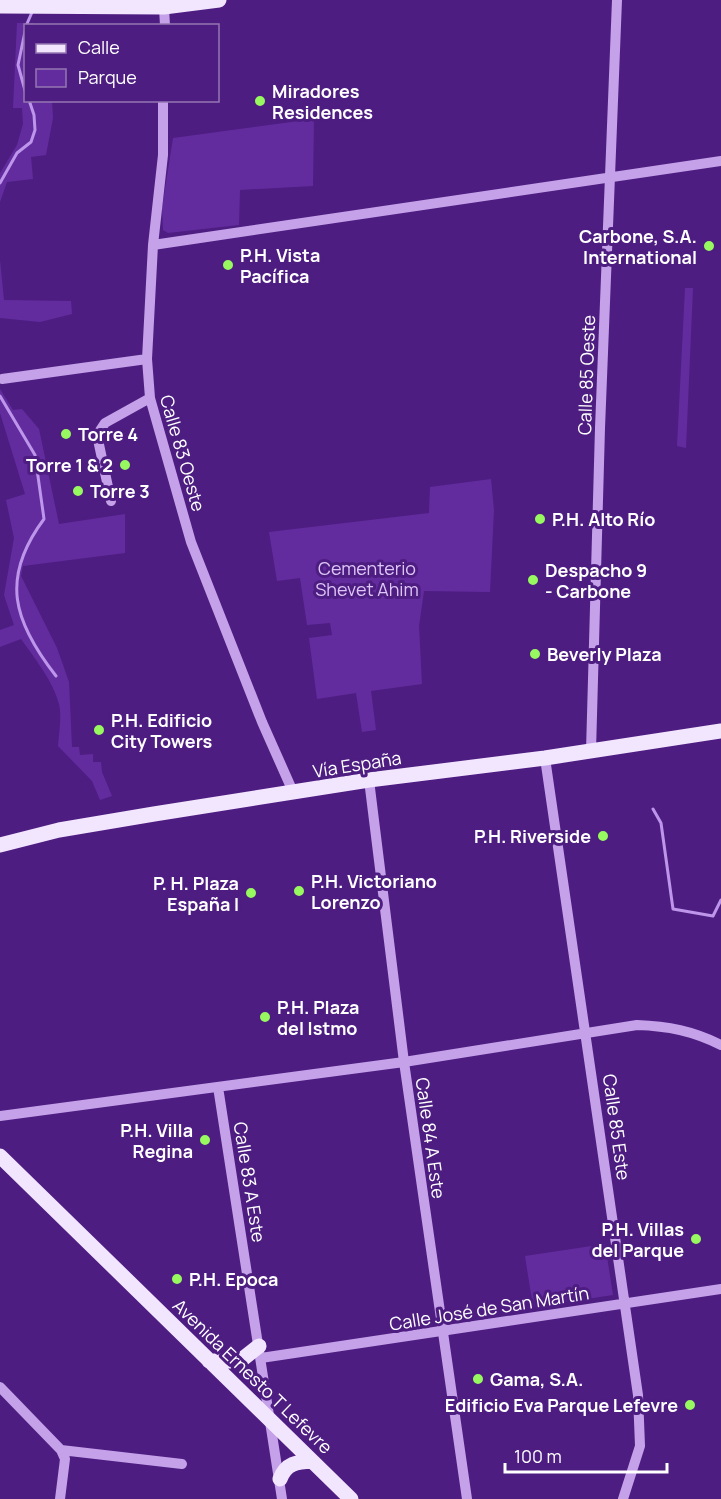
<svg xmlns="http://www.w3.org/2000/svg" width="721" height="1499" font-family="Manrope,sans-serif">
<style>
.green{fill:#622c9e}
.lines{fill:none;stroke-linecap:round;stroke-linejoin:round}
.stream{stroke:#bd95eb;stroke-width:3}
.minor{stroke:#c4a1e9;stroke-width:10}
.major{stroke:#f2e5fe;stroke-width:15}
.poi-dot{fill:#97f95f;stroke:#4e1d81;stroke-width:2}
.labels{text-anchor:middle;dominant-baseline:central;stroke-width:6;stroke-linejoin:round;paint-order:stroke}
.poi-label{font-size:18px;font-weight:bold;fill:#fff;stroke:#4e1d81;text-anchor:start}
.street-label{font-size:18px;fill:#fff;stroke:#4e1d81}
.park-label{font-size:18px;fill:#ddc6f7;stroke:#4e1d81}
</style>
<rect width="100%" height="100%" fill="#4e1d81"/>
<path class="green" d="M 17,23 L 33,23 L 33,25 L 26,26 L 26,100 L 52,101 L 53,118 L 46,155 L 31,157 L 33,179 L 7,182 L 0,202 L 0,173 L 17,145 L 23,124 L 22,108 L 13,108 Z
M 314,119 L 313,186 L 240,190 L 239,225 L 168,233 L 163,230 L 162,208 L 173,138 Z
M 0,260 L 4,300 L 71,301 L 72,314 L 40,322 L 0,318 Z
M 685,288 L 693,288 L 686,448 L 677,446 Z
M 0,389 L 13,410 L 22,409 L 39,429 L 59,524 L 125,514 L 125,553 L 23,566 L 21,576 L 57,648 L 69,682 L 72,747 L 79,747 L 80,755 L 93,754 L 93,762 L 101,762 L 102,772 L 112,796 L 100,800 L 92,781 L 58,746 C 59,733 62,716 59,704 C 53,681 35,659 21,639 L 0,647 L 0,630 L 14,625 L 4,595 L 14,538 L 6,500 L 25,494 L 0,413 Z
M 491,479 L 494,510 L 490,592 L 424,591 L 419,626 L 422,684 L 371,691 L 376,730 L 362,732 L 356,693 L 317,699 L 309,638 L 332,635 L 330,623 L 307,625 L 300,578 L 277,581 L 269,532 L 429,513 L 430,487 Z
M 605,1244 L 613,1295 L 533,1307 L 525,1256 Z"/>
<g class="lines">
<path class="stream" d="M 26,26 L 33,10
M 26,27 L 18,65 L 26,94
M 0,183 L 17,153 L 31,142 L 35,130 L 34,115 L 29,100
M 0,396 L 35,455 L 44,519 C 0,578 13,621 56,676
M 653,809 L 661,823 L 673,909 L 713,916 L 721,900"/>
<path class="minor" d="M 164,7 L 165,26
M 163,100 L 163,155 L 153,245 L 147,359 L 150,398 L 191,542 L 262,722 L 294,794
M 153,245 L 721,161
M 2,379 L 147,359
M 111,501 L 97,435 L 105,423 L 150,398
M 591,751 L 600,428 L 617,0
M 545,758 L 638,1395 L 640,1446 L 623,1499
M 369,780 L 404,1062 L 467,1499
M 218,1087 L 282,1499
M 0,1116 L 404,1062 L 637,1025 C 668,1026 693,1031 721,1045
M 261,1358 L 721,1289
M 0,1387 L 61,1450 L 65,1459 L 60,1499
M 61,1450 L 182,1464"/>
<path class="major" d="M 0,6 L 164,7 L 219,0
M 0,845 L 59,830 L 154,814 L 369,780 L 545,758 L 721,731
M 0,1156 L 351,1499
M 209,1361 L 240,1361 L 259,1346
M 280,1479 C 286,1463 297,1462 312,1461"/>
</g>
<g class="poi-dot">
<circle cx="260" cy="101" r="6"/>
<circle cx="709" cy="246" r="6"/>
<circle cx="228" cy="265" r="6"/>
<circle cx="66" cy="434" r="6"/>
<circle cx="125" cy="465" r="6"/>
<circle cx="78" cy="491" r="6"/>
<circle cx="540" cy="519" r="6"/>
<circle cx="533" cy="580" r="6"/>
<circle cx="535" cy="654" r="6"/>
<circle cx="99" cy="730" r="6"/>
<circle cx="603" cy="836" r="6"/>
<circle cx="299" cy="891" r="6"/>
<circle cx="251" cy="893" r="6"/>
<circle cx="265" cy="1017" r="6"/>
<circle cx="205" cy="1140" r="6"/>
<circle cx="696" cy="1239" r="6"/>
<circle cx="177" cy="1279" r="6"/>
<circle cx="478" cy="1379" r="6"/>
<circle cx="690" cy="1405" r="6"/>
</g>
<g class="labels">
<g class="poi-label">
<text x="272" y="91">Miradores<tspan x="272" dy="21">Residences</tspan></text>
<text x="697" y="236" text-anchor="end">Carbone, S.A.<tspan x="697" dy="21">International</tspan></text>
<text x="240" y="255">P.H. Vista<tspan x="240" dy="21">Pacífica</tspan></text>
<text x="78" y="434">Torre 4</text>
<text x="113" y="465" text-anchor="end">Torre 1 &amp; 2</text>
<text x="90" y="491">Torre 3</text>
<text x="552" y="519">P.H. Alto Río</text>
<text x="545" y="570">Despacho 9<tspan x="545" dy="21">- Carbone</tspan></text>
<text x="547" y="654">Beverly Plaza</text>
<text x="111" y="720">P.H. Edificio<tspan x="111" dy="21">City Towers</tspan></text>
<text x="591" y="836" text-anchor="end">P.H. Riverside</text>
<text x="311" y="881">P.H. Victoriano<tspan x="311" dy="21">Lorenzo</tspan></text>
<text x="239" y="883" text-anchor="end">P. H. Plaza<tspan x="239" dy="21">España I</tspan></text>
<text x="277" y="1007">P.H. Plaza<tspan x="277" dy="21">del Istmo</tspan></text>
<text x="193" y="1130" text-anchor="end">P.H. Villa<tspan x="193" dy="21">Regina</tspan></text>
<text x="684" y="1229" text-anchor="end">P.H. Villas<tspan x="684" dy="21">del Parque</tspan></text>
<text x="189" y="1279">P.H. Epoca</text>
<text x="490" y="1379">Gama, S.A.</text>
<text x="678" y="1405" text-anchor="end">Edificio Eva Parque Lefevre</text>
</g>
<g class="street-label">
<text transform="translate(586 375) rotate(-88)">Calle 85 Oeste</text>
<text transform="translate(183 453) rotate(74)">Calle 83 Oeste</text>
<text transform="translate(357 764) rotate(-9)">Vía España</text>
<text transform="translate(617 1127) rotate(82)">Calle 85 Este</text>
<text transform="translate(431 1138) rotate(82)">Calle 84 A Este</text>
<text transform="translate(250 1182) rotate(81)">Calle 83 A Este</text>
<text transform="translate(489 1308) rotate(-9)">Calle José de San Martín</text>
<text transform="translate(253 1376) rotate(44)">Avenida Ernesto T Lefevre</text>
</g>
<g class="park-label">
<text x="367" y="568">Cementerio<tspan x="367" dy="21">Shevet Ahim</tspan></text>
</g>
</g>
<rect x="24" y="24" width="195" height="78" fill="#4e1d81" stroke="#9577b3" stroke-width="1.5"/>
<rect x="36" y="44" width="30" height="9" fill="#f2e5fe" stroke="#9577b3" stroke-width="1.5"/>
<text x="78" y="54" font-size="18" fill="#ffffff">Calle</text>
<rect x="36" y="69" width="30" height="18" fill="#622c9e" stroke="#9577b3" stroke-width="1.5"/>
<text x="78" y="84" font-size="18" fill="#ffffff">Parque</text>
<path d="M505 1463v9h162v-9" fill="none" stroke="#ffffff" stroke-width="3"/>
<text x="514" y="1463" font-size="18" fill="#ffffff" stroke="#4e1d81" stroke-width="4.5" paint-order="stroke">100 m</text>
</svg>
